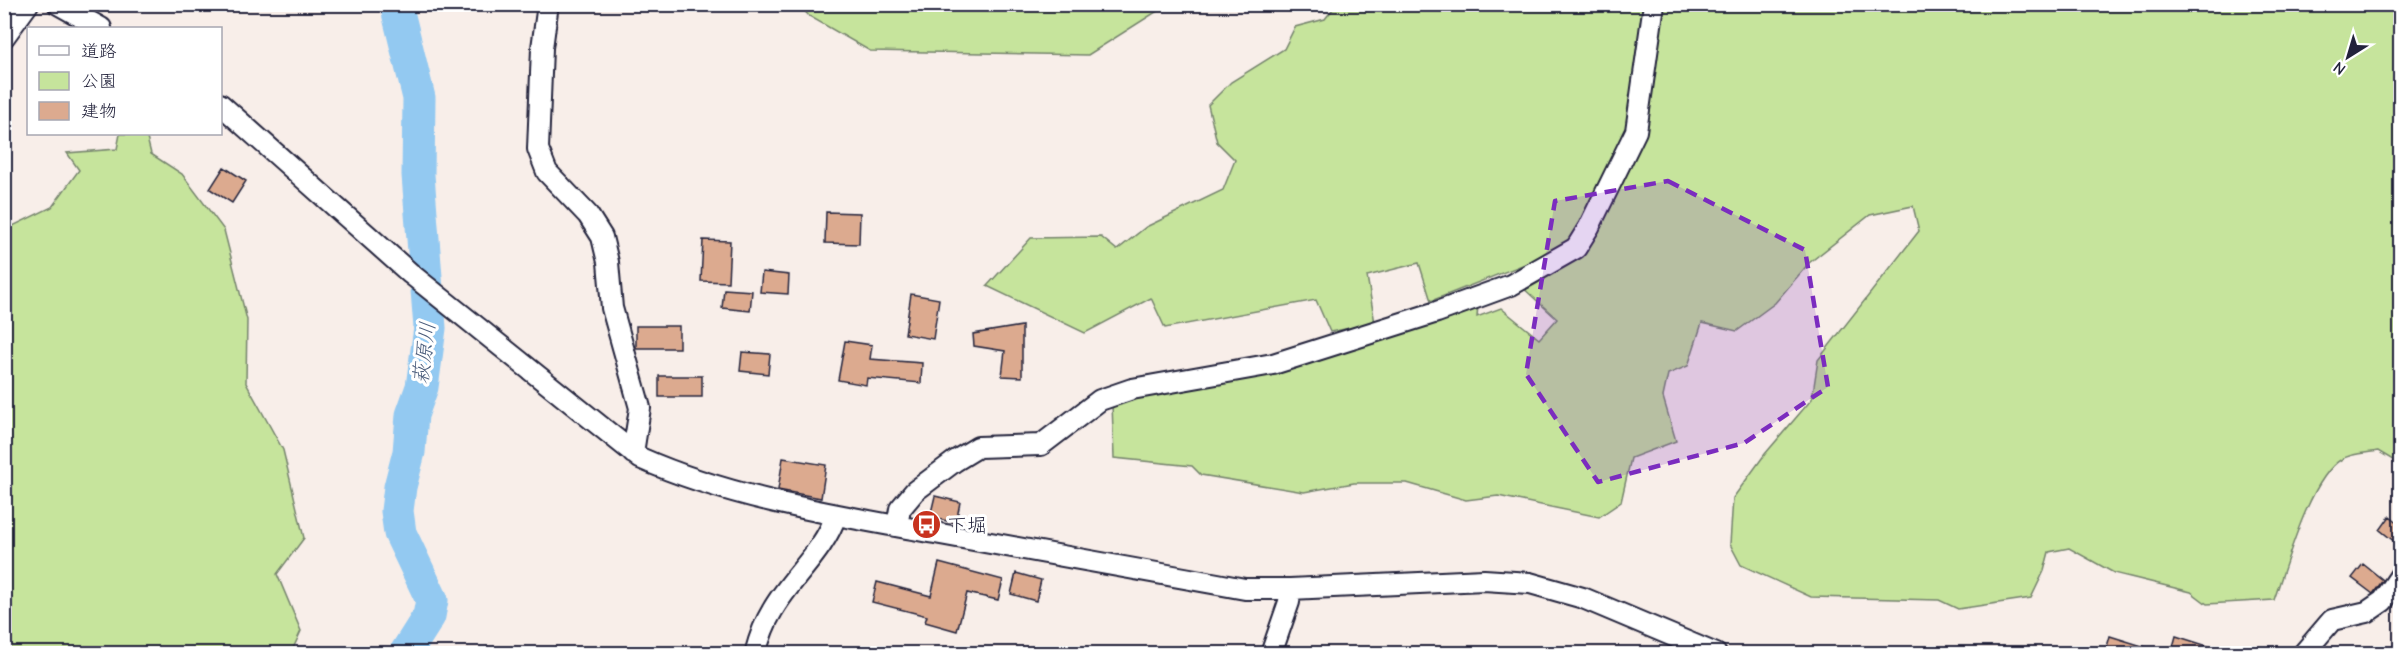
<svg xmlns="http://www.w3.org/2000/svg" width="2405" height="658" font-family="'Comic Neue','Klee One',sans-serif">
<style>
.green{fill:#c6e49c;stroke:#74836c;stroke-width:1.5}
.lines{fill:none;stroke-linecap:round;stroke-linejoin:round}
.river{stroke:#93c9f1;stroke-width:33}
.building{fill:#dcaa8f;stroke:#22223b;stroke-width:1.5}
.minor-casing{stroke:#22223b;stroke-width:24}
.minor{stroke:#fff;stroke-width:20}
.marked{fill:#7b2cbf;fill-opacity:0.2;stroke:#7b2cbf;stroke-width:4.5;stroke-dasharray:12 8;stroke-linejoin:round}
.labels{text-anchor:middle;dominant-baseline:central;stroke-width:6;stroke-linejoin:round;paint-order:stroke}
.poi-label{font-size:20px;fill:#22223b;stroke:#fff;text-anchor:start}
.water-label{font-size:21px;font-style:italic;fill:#4a5c7b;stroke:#fff}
</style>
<rect width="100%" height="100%" fill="#f8eee9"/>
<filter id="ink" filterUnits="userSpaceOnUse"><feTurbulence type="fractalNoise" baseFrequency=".0167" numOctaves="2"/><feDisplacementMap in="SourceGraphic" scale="12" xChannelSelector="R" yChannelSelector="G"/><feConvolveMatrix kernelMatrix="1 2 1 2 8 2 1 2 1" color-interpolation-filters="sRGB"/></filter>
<g filter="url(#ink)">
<path class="green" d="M 799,5 L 1167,5 L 1088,55 L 870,51 L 809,16 Z
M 1336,5 L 1650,5 L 1630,130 L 1573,245 L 1431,301 L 1419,263 L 1367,276 L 1375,323 L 1330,332 L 1316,300 L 1165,328 L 1151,298 L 1085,333 L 987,286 L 1031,238 L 1101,237 L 1117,250 L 1146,227 L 1223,190 L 1235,160 L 1217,142 L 1208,105 L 1231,82 L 1284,49 L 1295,27 L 1325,19 Z
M 1663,5 L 2400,5 L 2400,479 L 2393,460 L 2378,451 C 2368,453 2351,453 2342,459 C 2310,477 2286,566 2274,600 L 2207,604 L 2191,592 L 2114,573 L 2069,548 L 2049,552 L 2044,571 L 2031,598 L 1958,609 L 1939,600 L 1811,597 L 1741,565 L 1730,544 L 1733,498 L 1765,454 L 1812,399 L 1818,360 L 1919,231 L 1913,206 L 1870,215 L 1809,263 L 1775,303 L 1737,331 L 1702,323 L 1688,366 L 1668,374 L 1663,397 L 1676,441 L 1631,458 L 1621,502 L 1599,517 L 1498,496 L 1466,500 L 1407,483 L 1354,483 L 1304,492 L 1201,475 L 1192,466 L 1114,458 L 1112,404 L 1478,306 L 1477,317 L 1501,308 L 1539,339 L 1557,319 L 1521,286 L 1580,254 L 1643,133 Z
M 120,134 L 146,134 L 151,154 L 182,174 L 224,230 L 247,320 L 246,383 L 283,450 L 304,538 L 277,574 L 301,631 L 291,653 L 5,653 L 5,220 L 13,226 L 52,207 L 79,170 L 67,153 L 117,149 Z"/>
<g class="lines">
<path class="river" d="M 396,4 L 419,98 L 418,175 L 430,328 L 422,387 L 412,415 L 409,452 L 400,487 L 397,511 L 400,533 L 432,600 L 429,616 L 405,654"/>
</g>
<path class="building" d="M 224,167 L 246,181 L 232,203 L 210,189 Z
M 826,212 L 860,213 L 859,244 L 825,243 Z
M 703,240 L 730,241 L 728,282 L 701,281 Z
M 762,272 L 789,275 L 788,294 L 760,292 Z
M 724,289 L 752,291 L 750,311 L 722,308 Z
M 911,294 L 939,299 L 933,339 L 905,334 Z
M 636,326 L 679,326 L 679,348 L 636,348 Z
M 1022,326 L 1022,377 L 1002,376 L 1005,351 L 974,346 L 973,334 Z
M 845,341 L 872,345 L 870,359 L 922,363 L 921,383 L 867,378 L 866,385 L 838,380 Z
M 742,352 L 770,354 L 768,374 L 740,371 Z
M 659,376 L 702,376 L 702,397 L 659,397 Z
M 783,458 L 826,465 L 821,498 L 778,490 Z
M 935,496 L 960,502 L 956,523 L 930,517 Z
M 2390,516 L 2400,524 L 2400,546 L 2380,530 Z
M 939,563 L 1003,580 L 998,600 L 967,593 L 957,631 L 925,622 L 927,616 L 872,602 L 877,582 L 931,596 Z
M 2363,564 L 2383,580 L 2373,594 L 2352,578 Z
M 1016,573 L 1041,580 L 1036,601 L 1011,594 Z
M 2110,636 L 2155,650 L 2154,654 L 2105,654 Z
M 2176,636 L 2220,650 L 2219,654 L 2171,654 Z"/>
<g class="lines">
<defs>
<path id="minor" d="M 58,4 L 101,28
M 548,4 L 542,48 L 538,149 L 547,172 L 588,215 L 602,237 L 608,262 L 612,308 L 640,408 L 633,453
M 4,37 L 28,4
M 220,104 L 411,274 L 640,458 C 732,499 836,515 935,533 C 1039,552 1142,570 1245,589 L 1290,589 L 1484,580 L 1530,583 L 1583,598 L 1716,654
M 897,526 L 900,509 L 915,491 L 955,461 L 978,447 L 1041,445 L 1100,400 L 1132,389 L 1273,364 L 1437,312 L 1511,285 L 1576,248 L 1589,227 L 1636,131 L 1654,4
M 755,654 C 759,639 764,624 772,611 C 791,577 824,552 836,515
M 1271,654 L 1289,602 L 1290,589
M 2303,654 L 2332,620 L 2367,612 L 2383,601 L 2400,576"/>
</defs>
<use href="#minor" class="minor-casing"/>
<use href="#minor" class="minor"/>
</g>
</g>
<path class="marked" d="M 1668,181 L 1805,250 L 1828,387 L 1744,443 L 1598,482 L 1526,374 L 1555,201 Z"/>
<defs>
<symbol id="bus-disc" viewBox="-11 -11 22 22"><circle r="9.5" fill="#c8321e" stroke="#fff"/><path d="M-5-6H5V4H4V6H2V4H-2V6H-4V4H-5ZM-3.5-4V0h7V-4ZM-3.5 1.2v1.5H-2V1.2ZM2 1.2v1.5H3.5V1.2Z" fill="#fff"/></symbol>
</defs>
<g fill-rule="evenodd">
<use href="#bus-disc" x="910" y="508" width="33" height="33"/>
</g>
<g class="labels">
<g class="poi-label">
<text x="947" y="525">下堀</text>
</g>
<g class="water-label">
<text transform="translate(424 353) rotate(-83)">萩原川</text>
</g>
</g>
<rect width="2405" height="658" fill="none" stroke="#fff" stroke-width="24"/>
<rect x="12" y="12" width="2381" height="634" fill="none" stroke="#22223b" stroke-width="2" filter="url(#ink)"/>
<rect x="27" y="27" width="195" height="108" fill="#ffffff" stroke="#a7a7b1" stroke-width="1.5"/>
<rect x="39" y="46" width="30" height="9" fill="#ffffff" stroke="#a7a7b1" stroke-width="1.5"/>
<text x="81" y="57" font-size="18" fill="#22223b">道路</text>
<rect x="39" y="72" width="30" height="18" fill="#c6e49c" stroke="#a7a7b1" stroke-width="1.5"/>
<text x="81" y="87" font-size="18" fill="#22223b">公園</text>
<rect x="39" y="102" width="30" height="18" fill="#dcaa8f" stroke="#a7a7b1" stroke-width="1.5"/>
<text x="81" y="117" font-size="18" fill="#22223b">建物</text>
<g transform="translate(2348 57) rotate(217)" stroke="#ffffff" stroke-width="4.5" paint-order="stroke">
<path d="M0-4.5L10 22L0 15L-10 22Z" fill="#22223b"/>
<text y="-9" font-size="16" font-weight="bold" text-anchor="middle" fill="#22223b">N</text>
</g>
</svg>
